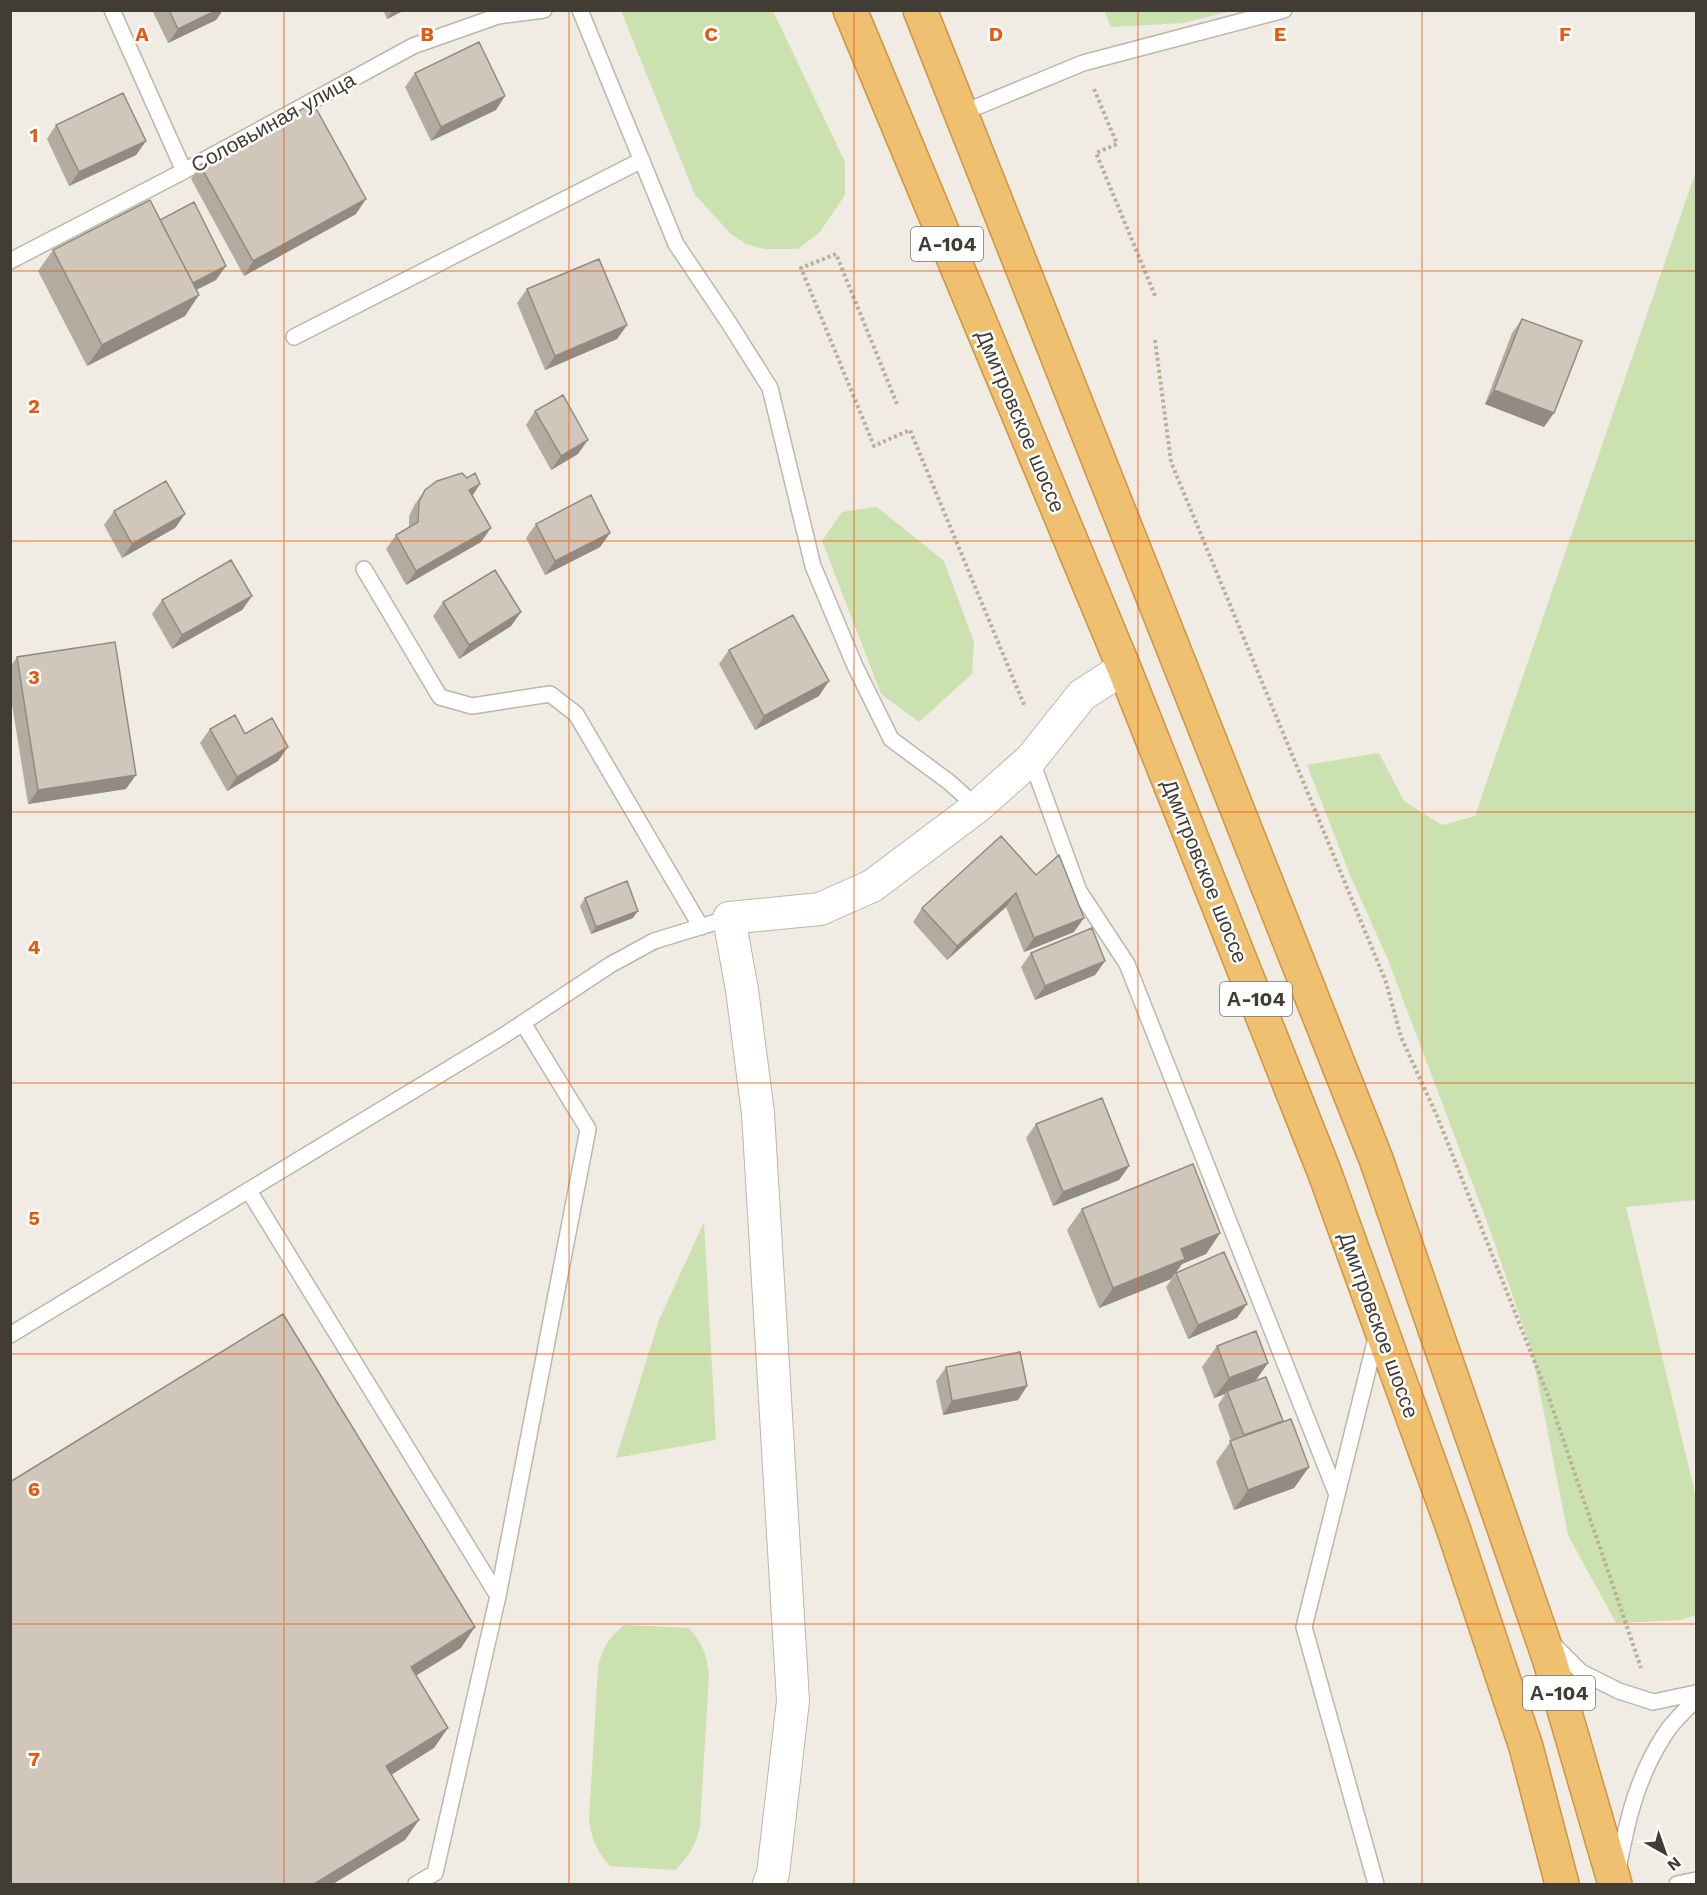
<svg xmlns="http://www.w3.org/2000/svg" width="1707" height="1895" font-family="'Work Sans',sans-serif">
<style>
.green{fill:#cce1b0}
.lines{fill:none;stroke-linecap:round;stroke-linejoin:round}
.lane-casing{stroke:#bdb6aa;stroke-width:18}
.street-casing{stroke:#bdb6aa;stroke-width:34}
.highway-casing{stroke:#cd9541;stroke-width:36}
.path{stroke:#bbae9a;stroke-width:4;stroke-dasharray:3 3;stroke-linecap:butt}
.lane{stroke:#fff;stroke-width:15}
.street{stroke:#fff;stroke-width:32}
.highway{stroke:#efc070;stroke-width:33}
.wall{fill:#b3aba0}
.shaded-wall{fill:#928b82}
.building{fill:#d0c7ba;stroke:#928b82;stroke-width:1.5}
.grid{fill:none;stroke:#e8590c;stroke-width:1.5;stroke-opacity:0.55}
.labels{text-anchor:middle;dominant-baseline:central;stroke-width:5;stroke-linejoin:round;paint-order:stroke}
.shield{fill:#fff;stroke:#7a7671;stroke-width:1.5}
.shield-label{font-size:20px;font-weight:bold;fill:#413c34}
.street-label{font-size:21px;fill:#413c34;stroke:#fff}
.grid-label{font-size:20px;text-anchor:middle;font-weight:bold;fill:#e8590c;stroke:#fff;stroke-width:5;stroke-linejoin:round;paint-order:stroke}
</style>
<rect width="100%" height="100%" fill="#f0ece4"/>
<path class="green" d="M 621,11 L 773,11 L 845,162 L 845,195 L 820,232 L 798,249 L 764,249 L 746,244 L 731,234 L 695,195 Z
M 1104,11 L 1232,11 L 1183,23 L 1111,27 Z
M 1696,171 L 1696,1200 L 1626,1207 L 1696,1497 L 1696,1615 L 1680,1620 L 1616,1623 L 1568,1535 L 1532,1352 L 1489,1227 L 1388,960 L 1350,875 L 1307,765 L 1379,753 L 1404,801 L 1442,825 L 1475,816 Z
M 877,507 L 944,561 L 974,642 L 972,674 L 919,722 L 881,694 L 822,541 L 842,512 Z
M 704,1222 L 716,1440 L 616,1458 L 659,1320 Z
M 624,1625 L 689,1628 C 702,1643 707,1654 709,1674 L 700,1826 C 696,1845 689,1857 675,1870 L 610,1866 C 597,1852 592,1840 589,1820 L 598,1668 C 602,1649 608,1638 624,1625 Z"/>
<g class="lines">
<defs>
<path id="lane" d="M 112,10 L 184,171
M 580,10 L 676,244 L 729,323 L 770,388 L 813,566 L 855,666 L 891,739 L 949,782 L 977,807
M 962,113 L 1083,63 L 1284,10
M 10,261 L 184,171 L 413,46 L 498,16 L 544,10
M 294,337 L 642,160
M 364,569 L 440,697 L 472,706 L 550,694 L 576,714 L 701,927
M 1031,759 L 1079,891 L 1127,964 L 1337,1495
M 249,1191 L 498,1596 L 435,1873 L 416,1884
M 10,1335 L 503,1036 L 610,965 L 654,941 L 729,918
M 498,1596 L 588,1129 L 523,1023
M 1553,1644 L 1581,1672 L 1619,1691 L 1653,1702 L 1696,1693
M 1618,1870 C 1627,1820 1637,1777 1665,1734 C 1673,1721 1686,1710 1696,1699
M 1376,1884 L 1304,1627 L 1377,1334
M 1677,1884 L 1696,1880"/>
<path id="street" d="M 769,1884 L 773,1874 L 793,1701 L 758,1113 L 742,990 L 729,918 L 820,909 L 872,886 L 977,807 L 1031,759 L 1082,695 L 1124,668"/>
<path id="highway" d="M 850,10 L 1124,668 L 1324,1171 L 1453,1528 L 1526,1747 L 1562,1884
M 920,10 L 1376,1159 L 1549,1658 L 1615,1884"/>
</defs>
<use href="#lane" class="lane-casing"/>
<use href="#street" class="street-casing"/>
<use href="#highway" class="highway-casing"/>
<path class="path" d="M 1094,89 L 1117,144 L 1096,153 L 1156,298
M 1155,340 L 1171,462 L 1386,982 L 1401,1037 L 1437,1116 L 1549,1398 L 1641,1668
M 897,404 L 836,254 L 801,268 L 874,446 L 910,430 L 1025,707"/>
<use href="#lane" class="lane"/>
<use href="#street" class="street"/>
<use href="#highway" class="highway"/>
</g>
<path class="wall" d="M 152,10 L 223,10 L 216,20 L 168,43 Z
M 383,10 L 405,10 L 387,19 Z
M 415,73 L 496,110 L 431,141 L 405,87 Z
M 56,125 L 146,141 L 136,155 L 69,186 L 47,139 Z
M 200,165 L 356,214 L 244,276 L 191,179 Z
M 160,220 L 216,280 L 196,290 L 185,316 L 87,366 L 38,271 L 53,250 Z
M 527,289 L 627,325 L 617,339 L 545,370 L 517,303 Z
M 1522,319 L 1544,427 L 1485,404 L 1512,333 Z
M 535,411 L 578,454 L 551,470 L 526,425 Z
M 425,490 L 472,495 L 481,542 L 406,585 L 386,549 L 396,535 L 409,528 L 409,516 L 415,504 Z
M 114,511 L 185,514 L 175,528 L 122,558 L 104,525 Z
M 536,524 L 610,533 L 600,547 L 545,575 L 526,538 Z
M 252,596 L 242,610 L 172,649 L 152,614 L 162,600 Z
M 443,602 L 521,612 L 511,626 L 459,659 L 433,616 Z
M 729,650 L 819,696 L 755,730 L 719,664 Z
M 17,657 L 126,789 L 28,804 L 10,692 L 10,667 Z
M 210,729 L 245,734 L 278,761 L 227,791 L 200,743 Z
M 1001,836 L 1074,932 L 1024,952 L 1006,907 L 947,960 L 913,922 L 922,908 Z
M 585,898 L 633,918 L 591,934 L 580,906 Z
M 1031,953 L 1105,961 L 1095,975 L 1035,1000 L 1021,967 Z
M 1036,1124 L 1129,1166 L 1119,1180 L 1053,1206 L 1026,1138 Z
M 1082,1209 L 1220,1233 L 1206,1254 L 1182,1264 L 1171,1279 L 1099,1308 L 1067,1230 Z
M 1176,1273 L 1237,1318 L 1188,1339 L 1166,1287 Z
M 1217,1346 L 1256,1380 L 1283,1421 L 1281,1422 L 1309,1467 L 1294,1488 L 1234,1510 L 1216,1462 L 1231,1441 L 1218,1405 L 1225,1394 L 1214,1398 L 1202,1367 Z
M 946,1367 L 1027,1386 L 1018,1400 L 943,1415 L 936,1381 Z"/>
<path class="shaded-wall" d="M 217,10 L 223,10 L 216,20 L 168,43 L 178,29 Z
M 393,10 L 405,10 L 387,19 Z
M 505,96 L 496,110 L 431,141 L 441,127 Z
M 146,141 L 136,155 L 69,186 L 79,172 Z
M 366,199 L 356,214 L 244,276 L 253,261 Z
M 226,266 L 216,280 L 176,300 L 186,286 Z
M 199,295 L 185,316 L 87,366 L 102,345 Z
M 627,325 L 617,339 L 545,370 L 555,356 Z
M 1494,390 L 1554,413 L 1544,427 L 1485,404 Z
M 588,440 L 578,454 L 551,470 L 561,456 Z
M 480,484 L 471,498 L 469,490 Z
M 185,514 L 175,528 L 122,558 L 132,544 Z
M 491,528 L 481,542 L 406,585 L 416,571 Z
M 610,533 L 600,547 L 545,575 L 555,561 Z
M 252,596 L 242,610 L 172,649 L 182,635 Z
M 521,612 L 511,626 L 459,659 L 469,645 Z
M 829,681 L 819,696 L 755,730 L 764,716 Z
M 288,747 L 278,761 L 227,791 L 237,777 Z
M 136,775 L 126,789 L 28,804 L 38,790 Z
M 1016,893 L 1006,907 L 947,960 L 957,946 Z
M 638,911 L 633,918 L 591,934 L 596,927 Z
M 1084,918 L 1074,932 L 1024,952 L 1034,938 Z
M 1105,961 L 1095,975 L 1035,1000 L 1045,986 Z
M 1129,1166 L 1119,1180 L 1053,1206 L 1063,1192 Z
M 1220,1233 L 1206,1254 L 1182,1264 L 1171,1279 L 1099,1308 L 1113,1288 L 1181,1249 Z
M 1247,1304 L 1237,1318 L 1188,1339 L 1198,1325 Z
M 1268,1363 L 1254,1383 L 1227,1391 L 1225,1394 L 1214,1398 L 1229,1378 Z
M 1027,1386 L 1018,1400 L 943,1415 L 952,1401 Z
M 1309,1467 L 1294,1488 L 1234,1510 L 1248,1490 Z
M 475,1627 L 461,1648 L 396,1688 L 411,1667 Z
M 448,1728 L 434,1748 L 372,1787 L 386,1766 Z
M 419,1820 L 405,1840 L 333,1884 L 314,1884 Z"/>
<path class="building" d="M 169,10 L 217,10 L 178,29 Z
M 479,42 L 505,96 L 441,127 L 415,73 Z
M 123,93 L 146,141 L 79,172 L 56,125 Z
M 313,103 L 366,199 L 253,261 L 200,165 Z
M 150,200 L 199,295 L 102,345 L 53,250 Z
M 194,202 L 226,266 L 193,283 L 160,220 Z
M 599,259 L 627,325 L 555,356 L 527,289 Z
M 1522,319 L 1582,341 L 1554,413 L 1494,390 Z
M 563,395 L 588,440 L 561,456 L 535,411 Z
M 462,473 L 467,478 L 475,473 L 480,484 L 469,490 L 491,528 L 416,571 L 396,535 L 418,522 L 419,502 L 425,490 L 437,481 Z
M 166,481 L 185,514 L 132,544 L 114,511 Z
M 591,495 L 610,533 L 555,561 L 536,524 Z
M 231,560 L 252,596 L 182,635 L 162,600 Z
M 495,570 L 521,612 L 469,645 L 443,602 Z
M 793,615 L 829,681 L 764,716 L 729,650 Z
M 115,642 L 136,775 L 38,790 L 17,657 Z
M 235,715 L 245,734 L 272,718 L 288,747 L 237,777 L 210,729 Z
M 1001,836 L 1036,875 L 1059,855 L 1084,918 L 1034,938 L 1016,893 L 957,946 L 922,908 Z
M 627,881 L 638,911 L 596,927 L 585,898 Z
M 1092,928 L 1105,961 L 1045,986 L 1031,953 Z
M 1102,1098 L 1129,1166 L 1063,1192 L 1036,1124 Z
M 1193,1164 L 1220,1233 L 1181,1249 L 1185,1259 L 1113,1288 L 1082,1209 Z
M 1224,1252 L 1247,1304 L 1198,1325 L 1176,1273 Z
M 283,1314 L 475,1627 L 411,1667 L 448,1728 L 386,1766 L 419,1820 L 314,1884 L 10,1884 L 10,1482 Z
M 1256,1331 L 1268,1363 L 1229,1378 L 1217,1346 Z
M 1020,1352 L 1027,1386 L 952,1401 L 946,1367 Z
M 1266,1377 L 1283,1421 L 1244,1435 L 1227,1391 Z
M 1291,1419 L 1309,1467 L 1248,1490 L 1230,1441 Z"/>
<path class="grid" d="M 284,10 L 284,1884M 569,10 L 569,1884M 854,10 L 854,1884M 1138,10 L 1138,1884M 1422,10 L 1422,1884M 10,271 L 1696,271M 10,541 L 1696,541M 10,812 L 1696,812M 10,1083 L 1696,1083M 10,1354 L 1696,1354M 10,1624 L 1696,1624"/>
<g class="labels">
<g class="shield">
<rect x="911" y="227" width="72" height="34" rx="4.5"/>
<rect x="1220" y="982" width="72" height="34" rx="4.5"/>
<rect x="1523" y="1676" width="72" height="34" rx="4.5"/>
</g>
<g class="shield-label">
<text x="947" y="244">А-104</text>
<text x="1256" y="999">А-104</text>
<text x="1559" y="1693">А-104</text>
</g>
<g class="street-label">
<text transform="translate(273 122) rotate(-29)">Соловьиная улица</text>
<text transform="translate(1021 421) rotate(67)">Дмитровское шоссе</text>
<text transform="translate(1205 871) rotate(68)">Дмитровское шоссе</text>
<text transform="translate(1379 1325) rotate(70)">Дмитровское шоссе</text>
</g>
</g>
<g class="grid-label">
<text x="142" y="41">A</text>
<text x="427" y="41">B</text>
<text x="711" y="41">C</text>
<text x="996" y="41">D</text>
<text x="1280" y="41">E</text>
<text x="1565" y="41">F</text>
<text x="34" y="142">1</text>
<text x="34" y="413">2</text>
<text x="34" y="684">3</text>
<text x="34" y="954">4</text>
<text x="34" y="1225">5</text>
<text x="34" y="1496">6</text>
<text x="34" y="1766">7</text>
</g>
<rect width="1707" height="1895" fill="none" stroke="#413c34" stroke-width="24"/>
<g transform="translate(1665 1853) rotate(140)" stroke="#ffffff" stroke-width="4.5" paint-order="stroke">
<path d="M0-4.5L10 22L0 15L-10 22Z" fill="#413c34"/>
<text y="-9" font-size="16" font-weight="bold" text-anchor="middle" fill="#413c34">N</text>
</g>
</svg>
